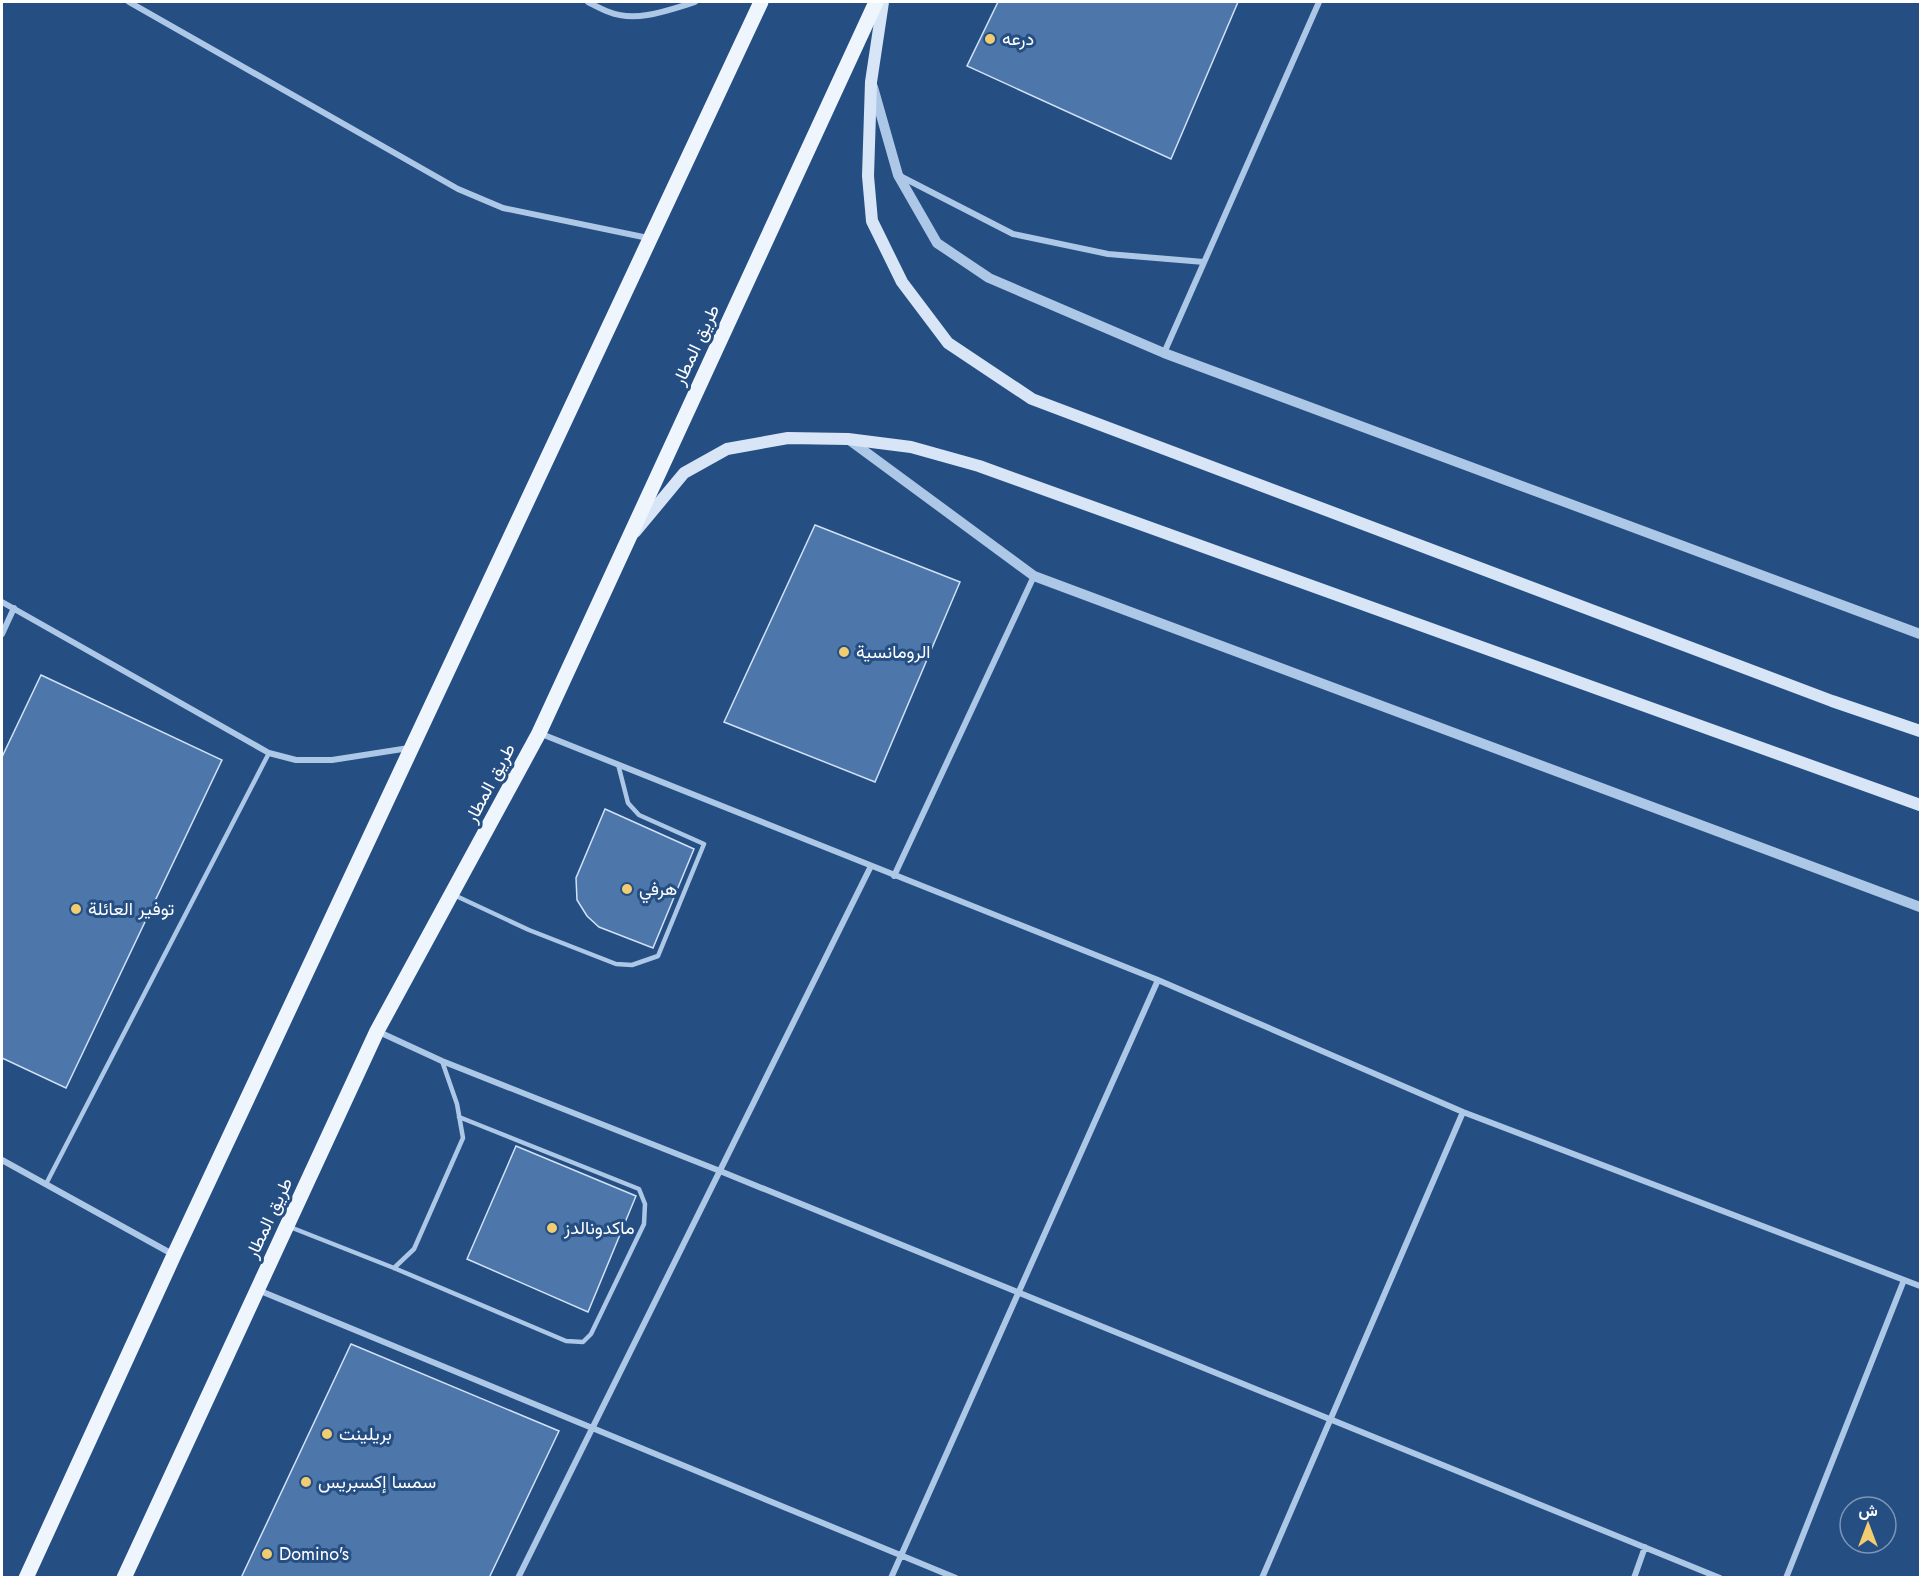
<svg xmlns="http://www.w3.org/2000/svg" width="1922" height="1579" font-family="Jost,Vazirmatn,sans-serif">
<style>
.building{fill:#4d77ab;stroke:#d1e1f6;stroke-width:1.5}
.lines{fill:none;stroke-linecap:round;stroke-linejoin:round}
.service{stroke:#adc7e7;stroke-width:4.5}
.minor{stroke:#adc7e7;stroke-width:6}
.tertiary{stroke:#adc7e7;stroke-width:10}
.secondary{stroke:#d7e5f6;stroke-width:12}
.primary{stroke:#eff5fd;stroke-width:15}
.poi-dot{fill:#f1cc71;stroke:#254e83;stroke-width:2}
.labels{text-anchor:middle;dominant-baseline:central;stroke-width:6;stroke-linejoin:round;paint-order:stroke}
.poi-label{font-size:18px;fill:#fff;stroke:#254e83;text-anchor:start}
.street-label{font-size:18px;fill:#fff;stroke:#254e83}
</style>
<rect width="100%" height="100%" fill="#254e83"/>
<path class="building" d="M 998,2 L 1238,2 L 1171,159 L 967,66 Z
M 815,525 L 960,582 L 875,782 L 724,722 Z
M 41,675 L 222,760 L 66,1088 L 2,1058 L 2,757 Z
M 605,809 L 694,849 L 653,948 L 599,927 L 587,916 L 577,900 L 576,878 Z
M 516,1146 L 636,1196 L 588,1312 L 467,1259 Z
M 351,1344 L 559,1431 L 489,1578 L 241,1578 Z"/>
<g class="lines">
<path class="service" d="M 454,895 L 529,930 L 616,964 L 632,965 L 658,956 L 704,844 L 639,815 L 628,803 L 618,764
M 46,1184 L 269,753
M 290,1227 L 394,1268 L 566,1341 L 583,1342 L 591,1334 L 644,1224 L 645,1204 L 639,1189 L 459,1117
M 394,1268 L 414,1249 L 463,1138 L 457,1104 L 442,1061"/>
<path class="minor" d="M 129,2 L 458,189 L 503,208 L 648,238
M 588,2 C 594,5 601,9 609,12 C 636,23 669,10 695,2
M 900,176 L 1013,234 L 1108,254 L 1204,262
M 1164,353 L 1319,2
M 2,602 L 269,753 L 296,760 L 332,760 L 409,748
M 2,634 L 14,608
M 539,733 L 1158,980 L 1463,1112 L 1920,1286
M 894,876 L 1034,576
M 379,1032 L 442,1061 L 720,1171 L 1720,1578
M 2,1160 L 174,1255
M 258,1290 L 956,1578
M 518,1578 L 871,866
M 891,1578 L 1158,980
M 1262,1578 L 1463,1112
M 1634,1578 L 1645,1547
M 1786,1578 L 1904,1280"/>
<path class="tertiary" d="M 873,87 L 898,175 L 937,243 L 989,278 L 1164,353 L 1920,634
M 848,439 L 1034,576 L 1920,907"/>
<path class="secondary" d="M 883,2 L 871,82 L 868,176 L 872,221 L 902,282 L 948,343 L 1032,399 L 1832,701 L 1920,731
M 635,532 L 684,473 L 727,449 L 788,438 L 848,439 L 911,447 L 979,466 L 1920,805"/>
<path class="primary" d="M 26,1578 L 174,1255 L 761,2
M 124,1578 L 377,1031 L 539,733 L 876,2"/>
</g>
<g class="poi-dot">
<circle cx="990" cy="39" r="6"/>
<circle cx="844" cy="652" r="6"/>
<circle cx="627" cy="889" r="6"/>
<circle cx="76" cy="909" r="6"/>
<circle cx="552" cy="1228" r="6"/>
<circle cx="327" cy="1434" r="6"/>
<circle cx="306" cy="1482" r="6"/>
<circle cx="267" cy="1554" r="6"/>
</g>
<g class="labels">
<g class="poi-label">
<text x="1002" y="39">درعه</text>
<text x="856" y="652">الرومانسية</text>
<text x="639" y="889">هرفي</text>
<text x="88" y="909">توفير العائلة</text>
<text x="564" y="1228">ماكدونالدز</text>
<text x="339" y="1434">بريلينت</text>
<text x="318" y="1482">سمسا إكسبريس</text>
<text x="279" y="1554">Domino's</text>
</g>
<g class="street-label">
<text transform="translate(696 345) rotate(-65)">طريق المطار</text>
<text transform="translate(490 783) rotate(-62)">طريق المطار</text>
<text transform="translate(269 1218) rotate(-65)">طريق المطار</text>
</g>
</g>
<rect width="1922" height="1579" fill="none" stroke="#ffffff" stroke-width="6"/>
<g transform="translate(1868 1525)"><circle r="28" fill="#254e83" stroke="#7c95b5" stroke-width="1.5"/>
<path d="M0-4.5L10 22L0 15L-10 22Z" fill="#f1cc71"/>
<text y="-9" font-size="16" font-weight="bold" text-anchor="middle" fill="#ffffff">ش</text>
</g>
</svg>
